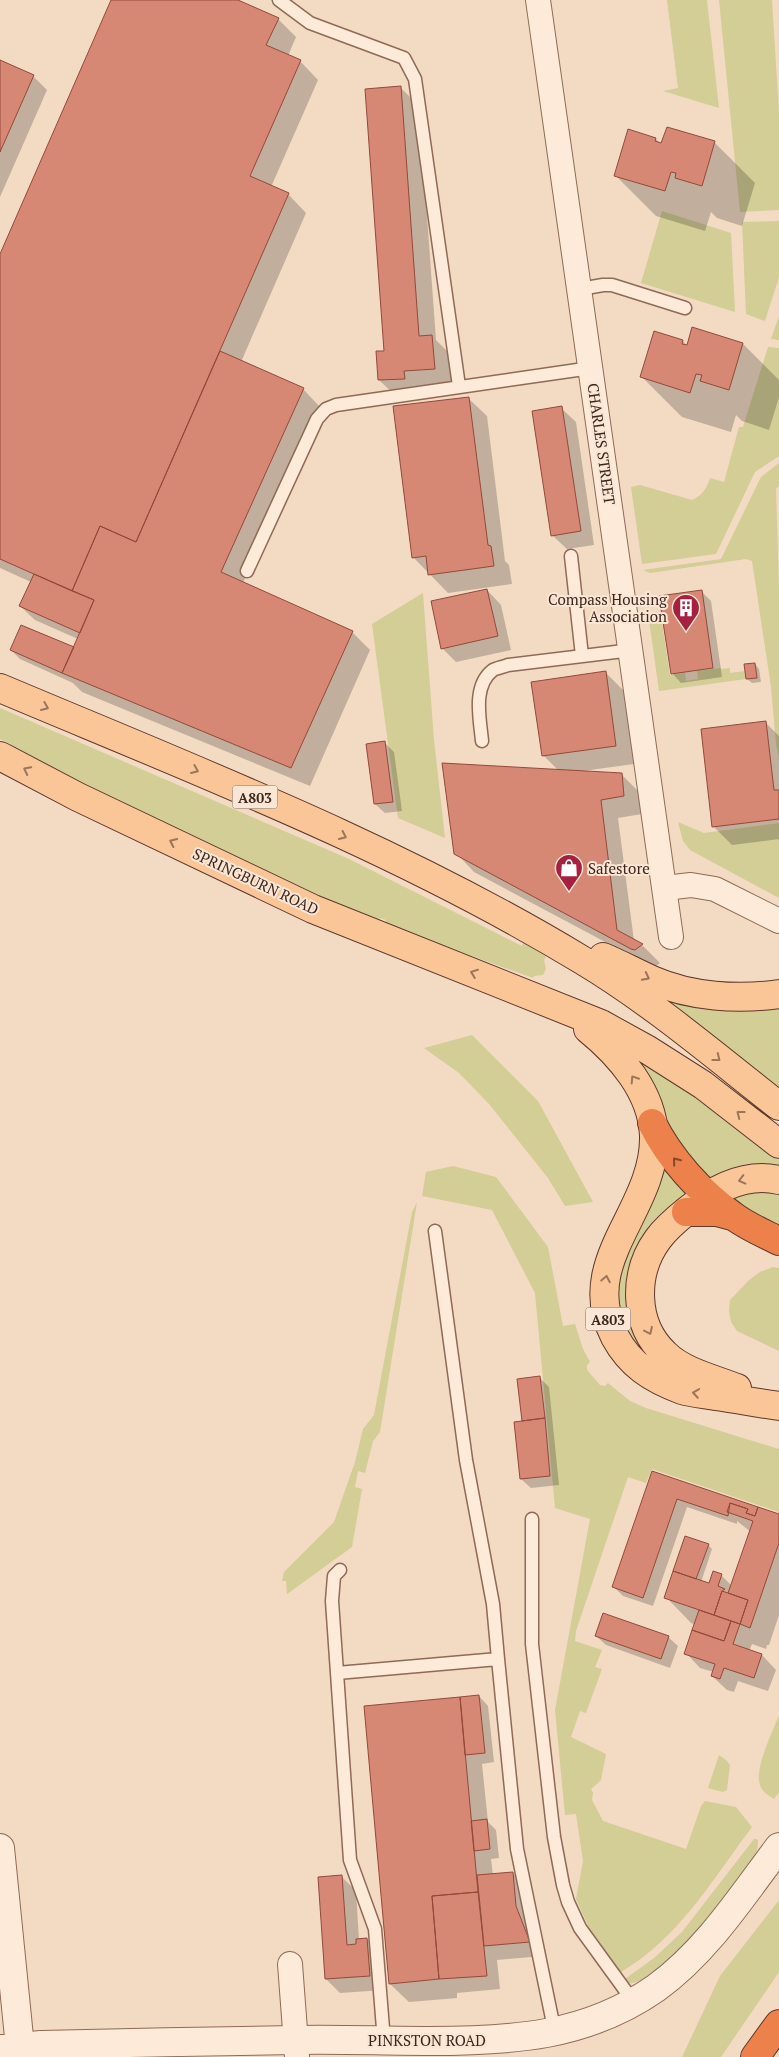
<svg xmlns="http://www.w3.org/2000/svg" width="779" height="2057" font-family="'PT Serif',serif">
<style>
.green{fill:#d3cd96}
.shadow{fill:#0003}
.building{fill:#d68875;stroke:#93493a}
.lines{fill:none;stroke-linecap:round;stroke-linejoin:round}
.service-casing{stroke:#906957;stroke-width:15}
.minor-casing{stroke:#906957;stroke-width:26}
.tertiary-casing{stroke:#906957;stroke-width:30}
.primary-casing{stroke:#5e382c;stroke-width:30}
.motorway-casing{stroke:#5e382c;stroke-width:30}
.service{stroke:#fdead8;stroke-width:12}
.minor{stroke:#fdead8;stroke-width:24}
.tertiary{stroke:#fdead8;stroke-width:28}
.primary{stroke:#fac698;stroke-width:28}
.motorway{stroke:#ec814b;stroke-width:28}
.oneway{stroke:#9c765a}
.oneway2{stroke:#844a2f}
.labels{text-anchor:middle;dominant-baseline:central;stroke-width:4;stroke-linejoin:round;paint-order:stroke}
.shield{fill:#fae6d4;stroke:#776054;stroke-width:1}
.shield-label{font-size:14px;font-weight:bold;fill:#3f261d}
.street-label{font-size:15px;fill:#3f261d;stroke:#fae6d4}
.poi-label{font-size:15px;fill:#3f261d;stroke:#fae6d4;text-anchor:end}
</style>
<rect width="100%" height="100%" fill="#f3dac3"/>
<path class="green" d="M 667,0 L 707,0 L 719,108 L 663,91 L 678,88 Z
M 719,0 L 772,0 L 779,113 L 779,210 L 740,212 Z
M 662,211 L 731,233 L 735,312 L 641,283 Z
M 779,221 L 779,277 L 765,321 L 746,314 L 742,222 Z
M 779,316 L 779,340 L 771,339 Z
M 768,347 L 779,348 L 779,456 L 755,472 L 716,554 L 642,564 L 631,487 L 640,485 L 692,500 C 702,496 707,488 710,478 L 724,482 L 739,427 L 743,427 Z
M 779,463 L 779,486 L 776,489 L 779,588 L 779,760 L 776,744 L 771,687 L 752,561 L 746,559 L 650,573 L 643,570 L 721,559 L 761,477 Z
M 423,593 L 434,740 L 445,838 L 398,818 L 372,624 Z
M 661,617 L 670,675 L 685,673 L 686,681 L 698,679 L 697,671 L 721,668 L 721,669 L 730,668 L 730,673 L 745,671 L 746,679 L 659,691 L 649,620 Z
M 0,708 L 349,859 L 522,946 L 523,943 L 546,956 L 544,960 L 546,969 L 543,975 L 534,976 L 533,978 L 385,925 L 386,920 L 380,918 L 379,923 L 359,914 L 148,816 L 10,747 L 11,744 L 0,739 Z
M 678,822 L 704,833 L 779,823 L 779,898 L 690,850 L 683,841 Z
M 657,994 L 779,1005 L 779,1089 Z
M 472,1035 L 538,1101 L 593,1202 L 565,1206 L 548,1178 L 489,1104 L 459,1073 L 424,1048 Z
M 644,1062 L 701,1097 L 779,1160 L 779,1170 L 708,1185 L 681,1157 L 637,1067 Z
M 666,1163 L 695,1195 L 640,1251 L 667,1371 L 627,1344 L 613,1283 Z
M 453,1166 L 496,1177 L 548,1247 L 563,1326 L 575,1324 L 583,1349 L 590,1362 L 587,1365 L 587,1370 L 600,1385 L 605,1386 L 608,1383 L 630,1401 L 646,1408 L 779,1449 L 779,1512 L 652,1469 L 646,1483 L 628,1477 L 576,1631 L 575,1641 L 602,1650 L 595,1667 L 602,1669 L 586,1713 L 580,1711 L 571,1737 L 606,1754 L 601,1780 L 591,1789 L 593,1793 L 592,1800 L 603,1821 L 686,1849 L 701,1806 L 705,1801 L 736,1807 L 752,1827 C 712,1880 679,1938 621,1972 L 590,1930 L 576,1899 L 583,1861 L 576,1814 L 565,1815 L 555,1710 L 590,1519 L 555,1508 L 535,1293 L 492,1210 L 422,1196 L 426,1172 Z
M 759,1189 L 779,1193 L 779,1238 L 725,1201 L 735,1195 Z
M 417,1202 L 380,1432 L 373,1441 L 365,1473 L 358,1471 L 355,1487 L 362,1489 L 352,1547 L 287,1594 L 286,1581 L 282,1581 L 284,1572 L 334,1522 L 355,1462 L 363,1429 L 374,1415 L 412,1212 Z
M 773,1267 L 779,1268 L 779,1351 L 737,1331 L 731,1322 L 729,1311 L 730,1300 L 749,1280 L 760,1272 Z
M 779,1715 L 779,1792 L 774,1799 C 768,1795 762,1792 760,1785 C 754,1769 773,1731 779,1715 Z
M 719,1755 L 726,1760 L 730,1765 L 727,1790 L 723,1792 L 708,1788 Z
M 754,1839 L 757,1839 L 758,1841 C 758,1846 757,1851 755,1856 C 749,1867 739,1877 732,1887 C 714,1910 657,1987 627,1983 L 625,1979 L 654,1958 L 682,1932 Z
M 779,1900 L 779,1972 L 721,2057 L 682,2057 L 720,1976 Z"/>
<path class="shadow" d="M 113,0 L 235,0 L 278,19 L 296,37 L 288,56 L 300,61 L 318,80 L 271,187 L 288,194 L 306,213 L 241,362 L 303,389 L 321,408 L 243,583 L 352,632 L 370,650 L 310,786 L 82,692 L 73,683 L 20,659 L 11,650 L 74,649 L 78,639 L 35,620 L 20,606 L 31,582 L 0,568 L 0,258 Z
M 0,61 L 33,76 L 47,90 L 0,197 Z
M 401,88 L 419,106 L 436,340 L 450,354 L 453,387 L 398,398 L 379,380 L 385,352 Z
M 667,128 L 715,143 L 755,183 L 742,226 L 717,218 L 711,212 L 705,231 L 656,216 L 615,175 L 656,139 L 662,145 Z
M 683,341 L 688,347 L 743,344 L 779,380 L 779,397 L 769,430 L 742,421 L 736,415 L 731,432 L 682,417 L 642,377 Z
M 468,398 L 487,416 L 505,561 L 509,565 L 512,584 L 448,593 L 413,557 Z
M 561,408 L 576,422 L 594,545 L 567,549 L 552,535 Z
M 487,590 L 501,605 L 511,650 L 456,662 L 442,648 Z
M 701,591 L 711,601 L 722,677 L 681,683 L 672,673 Z
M 755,664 L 759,669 L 761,682 L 752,683 L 747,679 Z
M 605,672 L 624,691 L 634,764 L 583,771 L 621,774 L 640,793 L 642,814 L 618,818 L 634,941 L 642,945 L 660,963 L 654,968 L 474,872 L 456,853 L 559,771 L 543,755 Z
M 766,723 L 779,736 L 779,839 L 732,845 L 713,826 Z
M 384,742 L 394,752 L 402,811 L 385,813 L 375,804 Z
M 540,1378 L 549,1387 L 559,1485 L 531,1488 L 521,1479 L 523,1422 Z
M 653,1472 L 779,1515 L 779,1615 L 769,1645 L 767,1645 L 766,1649 L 752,1644 L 749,1651 L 762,1655 L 776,1670 L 768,1691 L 738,1681 L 734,1692 L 727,1690 L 712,1676 L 714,1672 L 700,1668 L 686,1653 L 696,1625 L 691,1623 L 666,1597 L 708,1545 L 712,1549 L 701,1582 L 710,1585 L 721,1575 L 732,1586 L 751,1532 L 737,1521 L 737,1524 L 687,1507 L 653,1606 L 623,1596 L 614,1587 Z
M 596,1636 L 668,1637 L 678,1646 L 670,1668 L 606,1645 Z
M 479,1696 L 488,1706 L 494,1762 L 482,1764 L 488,1822 L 496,1830 L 499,1858 L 491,1859 L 493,1875 L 513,1873 L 527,1887 L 543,1956 L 497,1960 L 500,1989 L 457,1993 L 457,1998 L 409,2002 L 390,1984 Z
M 342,1877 L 356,1891 L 359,1940 L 367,1939 L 381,1953 L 384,1990 L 340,1993 L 326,1979 Z"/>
<path class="building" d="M 111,0 L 238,0 L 279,18 L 266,45 L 301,60 L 250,176 L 289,193 L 136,542 L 100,526 L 72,591 L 0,559 L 0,254 Z
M 0,60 L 34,75 L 0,152 Z
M 401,86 L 419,336 L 432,335 L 435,369 L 404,371 L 405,379 L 378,380 L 376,351 L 384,351 L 365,89 Z
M 667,127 L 715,141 L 702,186 L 675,178 L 676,173 L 671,172 L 665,191 L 614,176 L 628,129 L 656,138 L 655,141 L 661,143 Z
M 692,327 L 743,343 L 729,390 L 700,381 L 702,375 L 696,374 L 690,393 L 640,377 L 654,331 L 683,340 L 682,344 L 687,345 Z
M 220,351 L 304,388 L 221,572 L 353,631 L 291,768 L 62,673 L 94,600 L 72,591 L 100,526 L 136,542 Z
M 469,397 L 488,545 L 491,546 L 494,566 L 428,575 L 426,556 L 412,558 L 393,406 Z
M 562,406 L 581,531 L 551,536 L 532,411 Z
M 34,574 L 94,600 L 80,633 L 19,606 Z
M 487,589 L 498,636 L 441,649 L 431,601 Z
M 702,590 L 713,668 L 671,674 L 659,596 Z
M 21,625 L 74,647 L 62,673 L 10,650 Z
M 755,663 L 757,678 L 746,679 L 744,664 Z
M 606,671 L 616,746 L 542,756 L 531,682 Z
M 766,721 L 774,790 L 779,790 L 779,819 L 712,827 L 701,729 Z
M 385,741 L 393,802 L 374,804 L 366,744 Z
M 442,763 L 622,773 L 624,796 L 601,800 L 617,930 L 643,944 L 635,950 L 631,949 L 454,854 Z
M 540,1376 L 545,1418 L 522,1421 L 517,1379 Z
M 545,1418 L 550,1476 L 520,1479 L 514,1422 Z
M 652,1471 L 758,1507 L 755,1516 L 746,1513 L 748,1509 L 730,1503 L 728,1516 L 677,1499 L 643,1598 L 612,1587 Z
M 730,1503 L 748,1509 L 746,1513 L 755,1516 L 758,1507 L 779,1514 L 779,1543 L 750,1628 L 740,1624 L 748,1600 L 728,1593 L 753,1521 L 727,1512 Z
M 685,1536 L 709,1544 L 696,1579 L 673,1571 Z
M 673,1571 L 709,1583 L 713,1571 L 722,1574 L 718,1586 L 725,1589 L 722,1591 L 714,1615 L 664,1598 Z
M 722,1591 L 748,1600 L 740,1624 L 714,1615 Z
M 699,1610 L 731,1621 L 724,1641 L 692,1630 Z
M 603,1613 L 669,1636 L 661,1659 L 595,1636 Z
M 731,1621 L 740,1624 L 733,1644 L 762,1654 L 754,1678 L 724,1668 L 720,1679 L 711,1676 L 715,1664 L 684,1654 L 692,1630 L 724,1641 Z
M 479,1695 L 485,1753 L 465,1755 L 460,1697 Z
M 460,1697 L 478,1892 L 432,1896 L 439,1979 L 389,1984 L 364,1706 Z
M 487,1819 L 490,1849 L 474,1851 L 471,1821 Z
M 513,1872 L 516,1906 L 530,1942 L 484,1946 L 477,1875 Z
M 342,1875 L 347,1945 L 356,1944 L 356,1939 L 367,1938 L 370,1976 L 325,1979 L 318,1877 Z
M 478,1892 L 487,1976 L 439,1979 L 432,1896 Z"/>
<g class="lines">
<defs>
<path id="service" d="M 279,0 L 310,23 L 404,58 L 415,79 L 459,386
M 580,289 L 603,285 L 612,285 L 685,308
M 571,556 L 582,656
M 247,571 L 317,419 L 326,409 L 336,405 L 591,368
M 482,741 C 480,719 472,686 493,670 C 497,668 503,667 508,665 L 632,650
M 435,1231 L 466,1460 L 493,1604 L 498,1659
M 532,1519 L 532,1644 L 554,1837 L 563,1885 L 568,1902 L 580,1928 L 633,2001
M 340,1570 L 334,1576 L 332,1601 L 350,1860 L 375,1929 L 384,2041
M 337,1673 L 498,1659 L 517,1849 L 555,2033"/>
<path id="minor" d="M 538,0 L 671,937
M 665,888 L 691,885 L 715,889 L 779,921
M 290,1964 L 297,2057"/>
<path id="tertiary" d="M 0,1848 L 20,2047
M 0,2049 L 41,2045 C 125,2043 210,2041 294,2040 C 339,2039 384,2041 429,2041 C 511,2041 586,2037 656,1988 C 707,1951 742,1896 779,1847"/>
<path id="primary" d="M 0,688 C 197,771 399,849 582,960 C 652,1002 715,1056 779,1106
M 0,756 L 78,797 L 313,909 L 601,1024 L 648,1050 L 703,1085 L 779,1144
M 603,957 C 620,964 636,973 652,980 C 691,997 738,1000 779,994
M 588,1029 C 620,1055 652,1092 654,1135 C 656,1211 576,1260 615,1337 C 630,1365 652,1379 682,1390 C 692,1393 704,1394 715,1396 C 736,1399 758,1403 779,1406
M 737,1388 C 714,1379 683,1372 665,1354 C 633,1324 633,1273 658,1239 C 666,1228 678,1218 688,1210 C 714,1189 745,1172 779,1180"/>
<path id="motorway" d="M 652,1123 C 670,1159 700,1192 732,1215 C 746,1226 763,1233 779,1241
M 686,1212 L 717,1212 L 732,1216
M 755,2057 L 779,2024"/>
</defs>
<use href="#service" class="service-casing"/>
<use href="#minor" class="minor-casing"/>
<use href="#tertiary" class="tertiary-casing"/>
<use href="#primary" class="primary-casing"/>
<use href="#motorway" class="motorway-casing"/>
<use href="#service" class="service"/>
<use href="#minor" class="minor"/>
<use href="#tertiary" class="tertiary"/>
<use href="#primary" class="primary"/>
<use href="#motorway" class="motorway"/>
</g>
<defs><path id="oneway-chevron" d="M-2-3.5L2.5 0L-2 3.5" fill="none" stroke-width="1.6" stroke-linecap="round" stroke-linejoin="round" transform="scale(1.25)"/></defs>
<g class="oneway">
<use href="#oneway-chevron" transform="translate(45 707) rotate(23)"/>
<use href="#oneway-chevron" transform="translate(27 770) rotate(-153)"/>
<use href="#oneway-chevron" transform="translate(195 770) rotate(23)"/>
<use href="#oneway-chevron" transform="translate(343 836) rotate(25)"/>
<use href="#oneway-chevron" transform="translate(173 842) rotate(-155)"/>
<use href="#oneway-chevron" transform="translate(474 973) rotate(-159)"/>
<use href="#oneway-chevron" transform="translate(646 977) rotate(27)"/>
<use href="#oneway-chevron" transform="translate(717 1058) rotate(38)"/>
<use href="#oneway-chevron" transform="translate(634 1079) rotate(-123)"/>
<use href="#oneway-chevron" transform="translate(740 1114) rotate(-142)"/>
<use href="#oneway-chevron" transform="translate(742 1180) rotate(166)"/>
<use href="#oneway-chevron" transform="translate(606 1279) rotate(-79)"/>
<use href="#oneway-chevron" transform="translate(649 1331) rotate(65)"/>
<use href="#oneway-chevron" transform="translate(696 1393) rotate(-171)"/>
</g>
<use class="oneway2" href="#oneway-chevron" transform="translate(676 1161) rotate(-129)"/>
<defs>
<symbol id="building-pin" viewBox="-11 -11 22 30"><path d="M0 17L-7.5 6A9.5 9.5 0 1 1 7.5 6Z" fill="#a7203f" stroke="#fae6d4"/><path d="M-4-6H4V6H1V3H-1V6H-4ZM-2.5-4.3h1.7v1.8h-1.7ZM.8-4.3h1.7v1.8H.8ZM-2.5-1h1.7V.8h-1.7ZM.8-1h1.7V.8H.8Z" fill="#fff"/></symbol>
<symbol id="shop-pin" viewBox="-11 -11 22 30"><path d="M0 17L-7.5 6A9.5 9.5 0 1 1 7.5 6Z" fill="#a7203f" stroke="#fae6d4"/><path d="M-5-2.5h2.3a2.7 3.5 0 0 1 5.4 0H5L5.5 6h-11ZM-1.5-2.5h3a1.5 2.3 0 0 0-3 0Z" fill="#fff"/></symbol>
</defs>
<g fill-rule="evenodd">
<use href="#building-pin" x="670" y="592" width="32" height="43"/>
<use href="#shop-pin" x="553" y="852" width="32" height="43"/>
</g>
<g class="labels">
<g class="shield">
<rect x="232.5" y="785.5" width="45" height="23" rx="4"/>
<rect x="585.5" y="1307.5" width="45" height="23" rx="4"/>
</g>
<g class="shield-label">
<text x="255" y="797">A803</text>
<text x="608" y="1319">A803</text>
</g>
<g class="street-label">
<text transform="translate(602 444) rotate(82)">CHARLES STREET</text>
<text transform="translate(256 881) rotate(25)">SPRINGBURN ROAD</text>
<text x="427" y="2040">PINKSTON ROAD</text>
</g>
<g class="poi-label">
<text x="667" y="599">Compass Housing<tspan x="667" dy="17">Association</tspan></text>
<text x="588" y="868" text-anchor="start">Safestore</text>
</g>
</g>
</svg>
